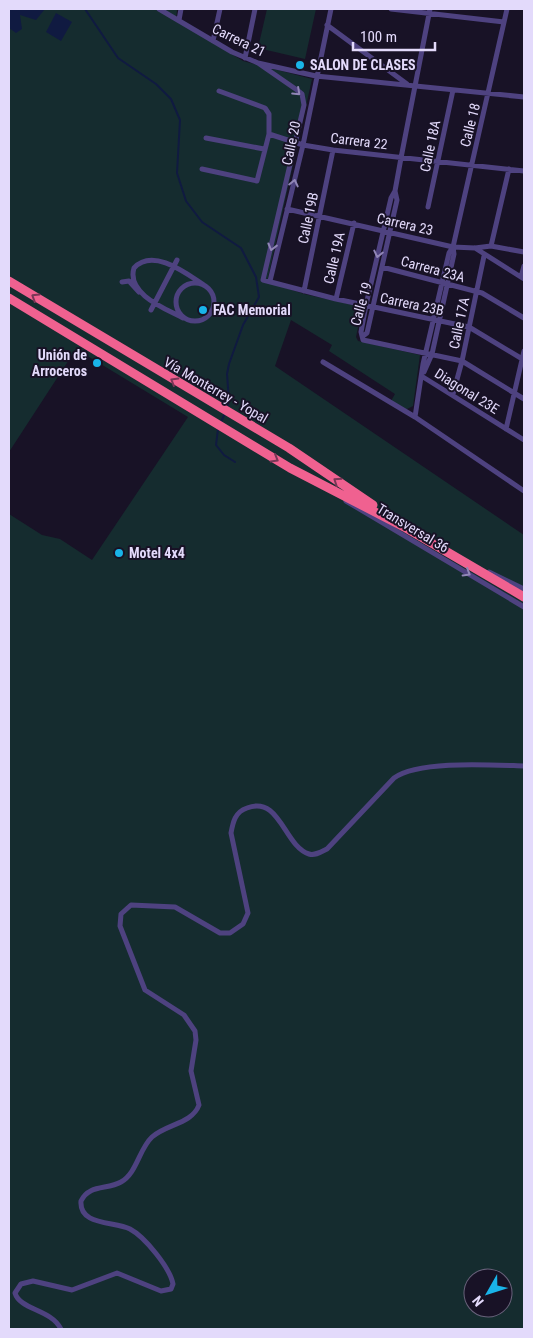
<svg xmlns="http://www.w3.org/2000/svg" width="533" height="1338" font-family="'Roboto Condensed',sans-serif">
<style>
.green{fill:#152c2f;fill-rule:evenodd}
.water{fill:#101a41}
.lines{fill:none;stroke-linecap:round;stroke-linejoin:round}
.stream{stroke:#101a41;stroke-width:2}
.street{stroke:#4e4280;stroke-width:5}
.highway{stroke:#f06190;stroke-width:9}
.oneway{stroke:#9186b7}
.oneway2{stroke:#793656}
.poi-dot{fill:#19b4e9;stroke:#181226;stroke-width:2}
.labels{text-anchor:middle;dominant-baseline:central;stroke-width:4;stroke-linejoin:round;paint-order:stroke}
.street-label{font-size:14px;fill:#e3dafb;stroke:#181226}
.poi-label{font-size:14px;font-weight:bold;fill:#e3dafb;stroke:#181226;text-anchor:start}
</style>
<rect width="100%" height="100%" fill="#181226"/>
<path class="green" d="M 9,9 L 177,9 L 176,20 L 243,61 L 312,79 L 267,282 L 304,294 L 362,307 L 356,337 L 358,341 L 420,355 L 413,406 L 405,410 L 391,401 L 395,394 L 329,351 L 332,345 L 291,320 L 275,366 L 524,535 L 524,1329 L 9,1329 L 9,514 L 42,535 L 60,539 L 92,560 L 188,417 L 76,349 L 9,452 ZM 473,1278 L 503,1278 L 503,1308 L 473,1308 Z
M 267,9 L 316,9 L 305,59 L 258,48 Z"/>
<path class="water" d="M 9,9 L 45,9 L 36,20 L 20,15 L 22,29 L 16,33 L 9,28 Z
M 56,13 L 72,22 L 61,41 L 46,32 Z"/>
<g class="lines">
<path class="stream" d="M 85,9 L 118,58 L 156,84 L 171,99 L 180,120 L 177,173 L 186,201 L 202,222 L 241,248 L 256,277 L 259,297 L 243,325 L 229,364 L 227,374 L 229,401 L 227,408
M 221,422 L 225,413
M 218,429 L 216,445 L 224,455 L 235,462"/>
<path class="street" d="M 159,9 L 232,52 L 258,63 L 316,76 L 524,97
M 391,9 L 504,22
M 179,20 L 181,9
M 327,25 L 407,84
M 213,41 L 220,9
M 245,58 L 255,9
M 258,63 L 297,90 L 302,94 L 304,105 L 263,280 L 336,299 L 469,327 L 524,360
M 219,91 L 265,108 L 269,114 L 269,134 L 303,145 L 333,150 L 524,171
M 206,138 L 264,149
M 202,169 L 257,181 L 269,134
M 395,191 L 391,198 L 366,305 L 361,332 L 363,340 L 462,361 L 524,399
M 428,207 L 453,90
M 287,209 L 453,247 L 475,248 L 491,246 L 524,252
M 491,246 L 509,169
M 475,248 L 524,279
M 382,267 L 482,293 L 524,318
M 521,277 L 524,266
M 270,281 L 303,145 L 331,9
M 122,282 L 129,281 L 139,292
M176 302a19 19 0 1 1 38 0a19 19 0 1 1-38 0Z
M 304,291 L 333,150
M 336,299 L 354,223
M 151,310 L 177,260
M 183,318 C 166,309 126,294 134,268 C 153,247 187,274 204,285
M 363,336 L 367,333 L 397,200 L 395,191 L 401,158 L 430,9
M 323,362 L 415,417 L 524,491
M 424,372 L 432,354 L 454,254 L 453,247 L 507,9
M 423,377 L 524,440
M 453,394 L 462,361 L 484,256
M 415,417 L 423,364 L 449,253 L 453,247
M 506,429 L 524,351
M 346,501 L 524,607
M 489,572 L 524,589
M 61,1329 C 51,1309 20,1310 15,1293 L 21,1284 L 33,1281 L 72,1290 L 117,1273 L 161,1291 L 171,1289 L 173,1284 C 170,1268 145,1237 130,1229 C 114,1221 79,1226 81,1201 C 89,1184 107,1190 121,1182 C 137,1173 139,1149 152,1137 C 166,1124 192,1124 199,1105 L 191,1071 L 196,1040 L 195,1031 L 184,1015 L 145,990 L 120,926 L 121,914 L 131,905 L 175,907 L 220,933 L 230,933 L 243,924 L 248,913 L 231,833 C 233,822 235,812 247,808 C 280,795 284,846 309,854 C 315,856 321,852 327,849 L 394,778 C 418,760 493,765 524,766"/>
<path class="highway" d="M 9,281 L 289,448 L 373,505
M 9,298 L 290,468 L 406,528 L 524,597"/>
</g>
<defs><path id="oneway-chevron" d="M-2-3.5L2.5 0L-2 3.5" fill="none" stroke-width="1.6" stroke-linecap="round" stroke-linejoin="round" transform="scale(1.25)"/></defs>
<g class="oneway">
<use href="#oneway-chevron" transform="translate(297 92) rotate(43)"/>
<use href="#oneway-chevron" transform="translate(294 183) rotate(-77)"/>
<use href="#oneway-chevron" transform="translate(272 247) rotate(104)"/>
<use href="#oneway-chevron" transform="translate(378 254) rotate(103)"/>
<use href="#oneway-chevron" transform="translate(467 573) rotate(31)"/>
</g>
<g class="oneway2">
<use href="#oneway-chevron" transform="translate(35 297) rotate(-148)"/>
<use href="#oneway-chevron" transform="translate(174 381) rotate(-149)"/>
<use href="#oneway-chevron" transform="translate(275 459) rotate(30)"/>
<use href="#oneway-chevron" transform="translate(337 481) rotate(-146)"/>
</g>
<g class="poi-dot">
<circle cx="300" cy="65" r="5"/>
<circle cx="203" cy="310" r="5"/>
<circle cx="97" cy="363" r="5"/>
<circle cx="119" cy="553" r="5"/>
</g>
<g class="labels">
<g class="street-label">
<text transform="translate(239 40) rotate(26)">Carrera 21</text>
<text transform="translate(470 125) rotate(-76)">Calle 18</text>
<text transform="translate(359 141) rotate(7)">Carrera 22</text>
<text transform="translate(291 143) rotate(-78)">Calle 20</text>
<text transform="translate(430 146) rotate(-78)">Calle 18A</text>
<text transform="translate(308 218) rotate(-78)">Calle 19B</text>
<text transform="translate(405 224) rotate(13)">Carrera 23</text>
<text transform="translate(334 258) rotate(-77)">Calle 19A</text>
<text transform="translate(433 269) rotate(15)">Carrera 23A</text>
<text transform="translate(361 304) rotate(-74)">Calle 19</text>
<text transform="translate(412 304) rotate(12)">Carrera 23B</text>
<text transform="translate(459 323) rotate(-78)">Calle 17A</text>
<text transform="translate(216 390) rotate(30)">Vía Monterrey - Yopal</text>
<text transform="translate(467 391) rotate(32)">Diagonal 23E</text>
<text transform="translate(413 528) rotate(31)">Transversal 36</text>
</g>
<g class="poi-label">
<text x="310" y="65">SALON DE CLASES</text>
<text x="213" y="310">FAC Memorial</text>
<text x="87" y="355" text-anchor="end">Unión de<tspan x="87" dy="16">Arroceros</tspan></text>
<text x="129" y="553">Motel 4x4</text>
</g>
</g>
<rect width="533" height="1338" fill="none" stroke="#e3dafb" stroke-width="20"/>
<g transform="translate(488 1293) rotate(231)"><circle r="24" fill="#181226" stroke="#69627b"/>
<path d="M0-4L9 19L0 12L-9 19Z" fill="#19b4e9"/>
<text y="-8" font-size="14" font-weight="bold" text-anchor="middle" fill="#e3dafb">N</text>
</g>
<path d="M353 42v8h82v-8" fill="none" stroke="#e3dafb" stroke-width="2.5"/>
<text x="360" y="42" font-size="15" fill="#e3dafb" stroke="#181226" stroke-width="4" paint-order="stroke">100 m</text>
</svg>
